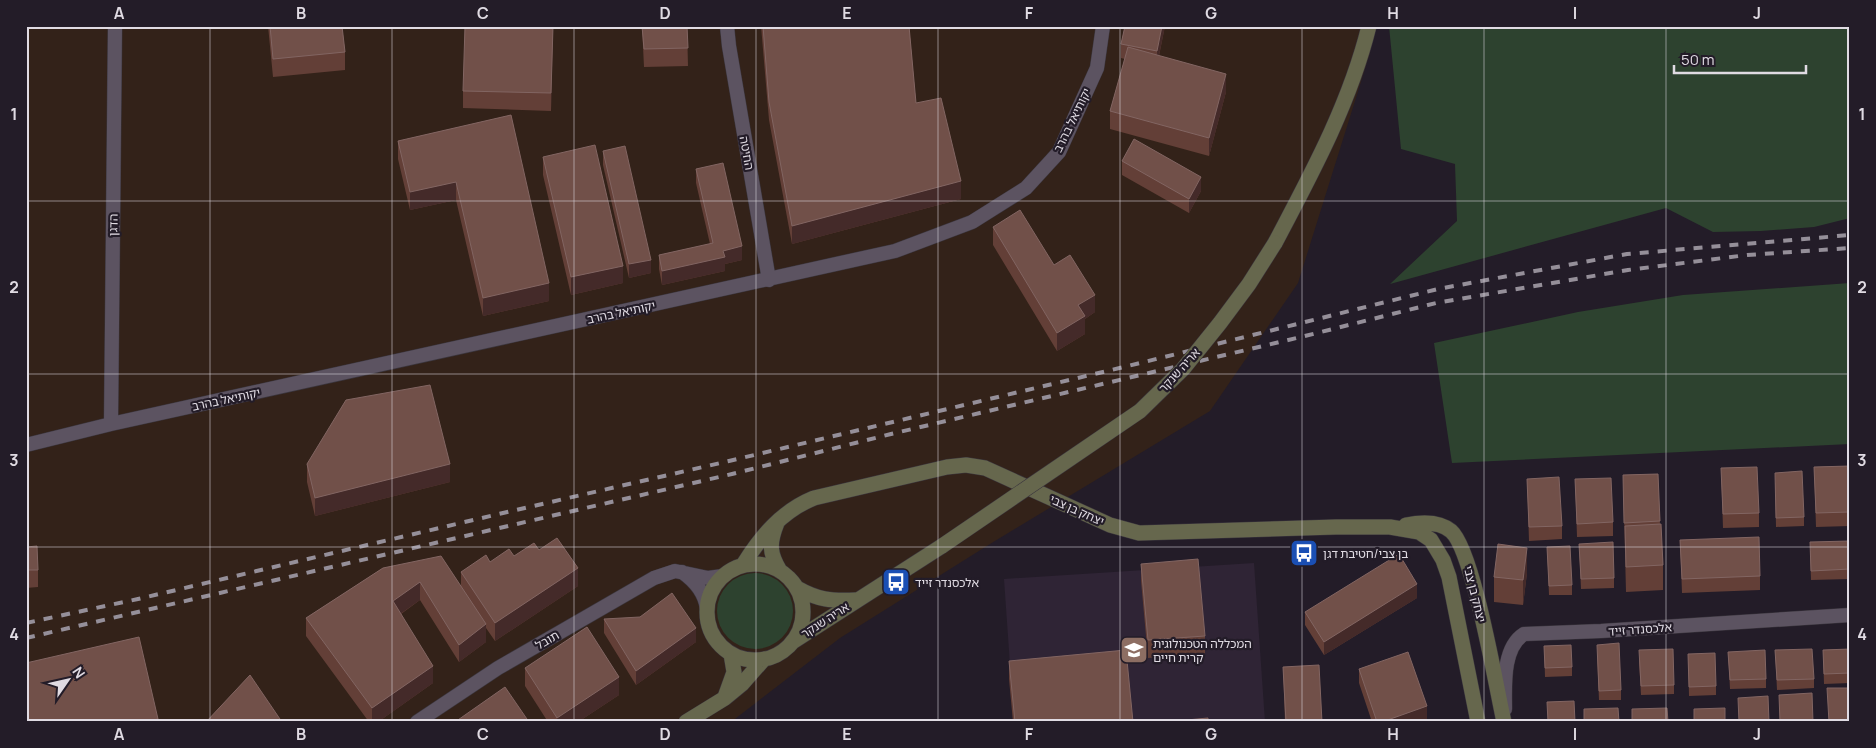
<svg xmlns="http://www.w3.org/2000/svg" width="1876" height="748" font-family="Manrope,'Noto Sans Hebrew',sans-serif">
<style>
.industrial{fill:#332219}
.built{fill:#2f2435}
.green{fill:#2d422f}
.lines{fill:none;stroke-linecap:round;stroke-linejoin:round}
.street-casing{stroke:#3b363e;stroke-width:15}
.secondary-casing{stroke:#3b363e;stroke-width:16}
.street{stroke:#5c5361;stroke-width:14}
.secondary{stroke:#66674d;stroke-width:15}
.rail{stroke:#958f99;stroke-width:4;stroke-dasharray:9 9;stroke-linecap:butt}
.secondary-bridge-casing{stroke:#3b363e;stroke-width:16;stroke-linecap:butt}
.secondary-bridge{stroke:#66674d;stroke-width:15}
.wall{fill:#633f37}
.shaded-wall{fill:#442a29}
.building{fill:#715049;stroke:#826562}
.grid{fill:none;stroke:#e0dbe3;stroke-width:1;stroke-opacity:0.55}
.labels{text-anchor:middle;dominant-baseline:central;stroke-width:4.5;stroke-linejoin:round;paint-order:stroke}
.street-label{font-size:12px;fill:#e0dbe3;stroke:#231c28}
.poi-label{font-size:12px;fill:#e0dbe3;stroke:#231c28;text-anchor:start}
.neatline{fill:none;stroke:#e0dbe3;stroke-width:2}
.grid-label{font-size:16px;text-anchor:middle;font-weight:bold;fill:#e0dbe3}
</style>
<rect width="100%" height="100%" fill="#231c28"/>
<path class="industrial" d="M 26,26 L 1372,26 L 1370,53 L 1298,283 L 1210,411 L 990,544 L 840,638 L 731,722 L 26,722 Z"/>
<path class="built" d="M 1254,563 L 1265,722 L 1014,722 L 1004,579 Z"/>
<path class="green" d="M 1389,26 L 1850,26 L 1850,218 L 1814,227 L 1761,231 L 1713,232 L 1666,208 L 1390,284 L 1457,221 L 1455,164 L 1401,149 Z
M 1850,283 L 1850,444 L 1452,463 L 1434,343 L 1578,312 L 1683,295 Z
M717 611a38 38 0 1 1 76 0a38 38 0 1 1-76 0Z"/>
<g class="lines">
<defs>
<path id="street" d="M 727,26 L 729,46 L 769,280
M 111,424 L 115,26
M 26,445 L 111,424 L 895,251 L 972,222 L 1026,188 L 1059,152 L 1097,68 L 1103,26
M 682,572 C 695,581 705,593 707,609
M 1505,709 C 1505,686 1502,648 1524,634 L 1601,631 L 1850,615
M 417,722 L 498,668 L 654,578 L 675,571 L 708,578 L 723,576"/>
<path id="secondary" d="M 1275,243 C 1312,173 1350,103 1369,26
M 777,523 C 769,543 769,553 780,571
M 1406,525 C 1421,522 1439,521 1451,531 C 1473,550 1496,686 1504,722
M707 612a48 48 0 1 1 96 0a48 48 0 1 1-96 0Z
M 743,565 C 761,536 782,511 814,498 L 947,467 L 966,465 L 985,468 L 1110,525 L 1139,533 L 1336,527 L 1390,527 L 1419,532 L 1431,540 L 1443,560 L 1449,577 L 1478,722
M 797,588 C 818,600 831,601 855,600
M 794,641 L 942,546
M 725,697 L 734,672 L 731,654
M 686,722 L 725,698 L 742,684 L 764,659"/>
</defs>
<use href="#street" class="street-casing"/>
<use href="#secondary" class="secondary-casing"/>
<use href="#street" class="street"/>
<use href="#secondary" class="secondary"/>
<path class="rail" d="M 26,623 L 138,599 L 503,513 L 729,461 L 1128,366 L 1438,289 L 1627,254 L 1850,235
M 26,638 L 732,474 L 891,434 L 1301,337 L 1436,303 L 1628,270 L 1747,255 L 1850,248"/>
<defs>
<path id="secondary-bridge" d="M 942,546 L 1140,411 L 1183,369 L 1220,323 L 1249,284 L 1275,243"/>
</defs>
<use href="#secondary-bridge" class="secondary-bridge-casing"/>
<use href="#secondary-bridge" class="secondary-bridge"/>
</g>
<path class="wall" d="M 268,26 L 342,26 L 345,52 L 345,70 L 273,77 Z
M 553,26 L 551,111 L 463,108 L 463,91 Z
M 642,26 L 687,26 L 688,66 L 644,67 Z
M 761,26 L 909,26 L 916,103 L 961,199 L 792,244 L 769,120 Z
M 1125,26 L 1165,26 L 1159,56 L 1226,92 L 1209,156 L 1110,129 L 1110,111 L 1125,59 L 1121,58 L 1121,44 Z
M 511,115 L 549,301 L 483,316 L 456,200 L 410,210 L 398,159 L 398,141 Z
M 603,151 L 651,273 L 629,278 L 603,165 Z
M 543,157 L 623,283 L 571,295 L 543,175 Z
M 1122,161 L 1201,191 L 1189,213 L 1122,175 Z
M 696,169 L 742,260 L 725,264 L 725,271 L 662,285 L 659,269 L 659,255 L 710,244 L 696,183 Z
M 993,227 L 1054,265 L 1095,312 L 1085,319 L 1085,334 L 1057,351 L 993,245 Z
M 307,464 L 450,482 L 315,516 L 307,482 Z
M 1850,466 L 1850,526 L 1816,527 L 1814,467 Z
M 1721,468 L 1759,513 L 1759,527 L 1723,528 Z
M 1658,474 L 1660,525 L 1663,565 L 1663,590 L 1626,592 L 1623,475 Z
M 1527,479 L 1562,526 L 1562,539 L 1529,541 Z
M 1575,479 L 1613,522 L 1613,536 L 1577,537 Z
M 1775,482 L 1804,517 L 1804,526 L 1776,527 Z
M 1680,540 L 1760,576 L 1760,590 L 1682,593 Z
M 1850,541 L 1850,579 L 1811,580 L 1810,551 Z
M 1579,544 L 1614,578 L 1614,588 L 1581,589 Z
M 26,547 L 38,570 L 38,587 L 26,588 Z
M 1547,547 L 1572,585 L 1572,595 L 1549,595 Z
M 539,550 L 578,586 L 495,641 L 486,628 L 486,642 L 459,662 L 420,600 L 401,614 L 433,683 L 378,722 L 369,722 L 306,636 L 306,618 L 383,568 L 461,586 L 461,572 L 490,562 Z
M 1141,564 L 1205,636 L 1205,654 L 1148,658 L 1141,581 Z
M 1527,573 L 1523,605 L 1494,602 L 1494,577 Z
M 1417,598 L 1324,655 L 1305,625 L 1305,612 Z
M 604,619 L 696,642 L 636,685 L 604,633 Z
M 1544,646 L 1572,667 L 1572,676 L 1545,677 Z
M 1850,649 L 1850,683 L 1824,684 L 1823,650 Z
M 1775,650 L 1814,679 L 1814,688 L 1777,690 Z
M 1728,652 L 1766,679 L 1766,688 L 1730,689 Z
M 1597,654 L 1621,690 L 1621,700 L 1599,700 Z
M 1688,654 L 1716,686 L 1716,695 L 1689,696 Z
M 1639,660 L 1674,685 L 1674,694 L 1641,695 Z
M 1009,661 L 1133,722 L 1013,722 L 1009,679 Z
M 1283,667 L 1322,722 L 1285,722 Z
M 525,668 L 619,695 L 578,722 L 548,722 L 525,686 Z
M 1359,669 L 1427,720 L 1421,722 L 1372,722 L 1359,683 Z"/>
<path class="shaded-wall" d="M 553,26 L 551,111 L 551,93 Z
M 1162,26 L 1165,26 L 1157,65 L 1157,51 Z
M 1226,74 L 1226,92 L 1209,156 L 1209,138 Z
M 1201,177 L 1201,191 L 1189,213 L 1189,199 Z
M 961,181 L 961,199 L 792,244 L 792,226 Z
M 456,182 L 456,200 L 410,210 L 410,192 Z
M 742,246 L 742,260 L 725,264 L 725,271 L 662,285 L 662,271 L 723,251 Z
M 651,260 L 651,273 L 629,278 L 629,264 Z
M 623,266 L 623,283 L 571,295 L 571,277 Z
M 549,283 L 549,301 L 483,316 L 483,298 Z
M 1095,295 L 1095,312 L 1085,319 L 1085,334 L 1057,351 L 1057,333 L 1078,305 Z
M 450,464 L 450,482 L 315,516 L 315,498 Z
M 1527,548 L 1527,573 L 1523,605 L 1523,580 Z
M 578,568 L 578,586 L 495,641 L 495,623 Z
M 420,582 L 420,600 L 393,619 L 393,601 Z
M 1417,584 L 1417,598 L 1324,655 L 1324,642 Z
M 486,624 L 486,642 L 459,662 L 459,645 Z
M 696,628 L 696,642 L 636,685 L 636,671 Z
M 433,666 L 433,683 L 378,722 L 372,722 L 372,708 Z
M 619,677 L 619,695 L 578,722 L 557,722 L 557,718 Z
M 1427,706 L 1427,720 L 1421,722 L 1382,722 Z
M 158,719 L 158,722 L 146,722 Z"/>
<path class="building" d="M 270,26 L 342,26 L 345,52 L 273,59 Z
M 465,26 L 553,26 L 551,93 L 463,91 Z
M 642,26 L 687,26 L 688,48 L 644,49 Z
M 763,26 L 909,26 L 916,103 L 941,98 L 961,181 L 792,226 L 769,102 Z
M 1125,26 L 1162,26 L 1157,51 L 1121,44 Z
M 1128,47 L 1226,74 L 1209,138 L 1110,111 Z
M 511,115 L 549,283 L 483,298 L 456,182 L 410,192 L 398,141 Z
M 1134,139 L 1201,177 L 1189,199 L 1122,161 Z
M 595,145 L 623,266 L 571,277 L 543,157 Z
M 625,146 L 651,260 L 629,264 L 603,151 Z
M 723,163 L 742,246 L 723,251 L 725,257 L 662,271 L 659,255 L 713,243 L 696,169 Z
M 1020,210 L 1054,265 L 1070,255 L 1095,295 L 1078,305 L 1085,316 L 1057,333 L 993,227 Z
M 430,385 L 450,464 L 315,498 L 307,464 L 346,400 Z
M 1850,466 L 1850,512 L 1816,513 L 1814,467 Z
M 1757,467 L 1759,513 L 1723,514 L 1721,468 Z
M 1802,471 L 1804,517 L 1776,518 L 1775,473 Z
M 1658,474 L 1660,521 L 1624,523 L 1623,475 Z
M 1559,477 L 1562,526 L 1529,527 L 1527,479 Z
M 1611,478 L 1613,522 L 1577,524 L 1575,479 Z
M 1661,524 L 1663,565 L 1626,567 L 1625,526 Z
M 1759,537 L 1760,576 L 1682,579 L 1680,540 Z
M 557,538 L 578,568 L 495,623 L 461,572 L 486,555 L 490,562 L 509,549 L 514,556 L 534,543 L 539,550 Z
M 1850,541 L 1850,569 L 1811,571 L 1810,542 Z
M 1613,542 L 1614,578 L 1581,579 L 1579,544 Z
M 1498,544 L 1527,548 L 1523,580 L 1494,577 Z
M 37,546 L 38,570 L 26,570 L 26,547 Z
M 1570,546 L 1572,585 L 1549,586 L 1547,547 Z
M 1399,554 L 1417,584 L 1324,642 L 1305,612 Z
M 441,556 L 486,624 L 459,645 L 420,582 L 393,601 L 433,666 L 372,708 L 306,618 L 383,568 Z
M 1198,559 L 1205,636 L 1148,640 L 1141,564 Z
M 672,593 L 696,628 L 636,671 L 604,619 L 640,617 Z
M 587,627 L 619,677 L 557,718 L 525,668 Z
M 139,637 L 158,719 L 146,722 L 26,722 L 26,663 Z
M 1619,643 L 1621,690 L 1599,691 L 1597,645 Z
M 1571,645 L 1572,667 L 1545,668 L 1544,646 Z
M 1673,649 L 1674,685 L 1641,686 L 1639,650 Z
M 1812,649 L 1814,679 L 1777,680 L 1775,650 Z
M 1850,649 L 1850,673 L 1824,674 L 1823,650 Z
M 1126,650 L 1133,722 L 1015,722 L 1009,661 Z
M 1765,650 L 1766,679 L 1730,680 L 1728,652 Z
M 1408,652 L 1427,706 L 1382,722 L 1377,722 L 1359,669 Z
M 1715,653 L 1716,686 L 1689,687 L 1688,654 Z
M 1319,665 L 1322,722 L 1286,722 L 1283,667 Z
M 250,675 L 282,722 L 206,722 Z
M 505,687 L 529,722 L 455,722 Z
M 1827,688 L 1850,688 L 1850,722 L 1829,722 Z
M 1812,693 L 1813,722 L 1780,722 L 1779,695 Z
M 1768,696 L 1769,722 L 1739,722 L 1738,698 Z
M 1574,701 L 1575,722 L 1548,722 L 1547,702 Z
M 1618,708 L 1619,722 L 1584,722 L 1584,709 Z
M 1667,708 L 1668,722 L 1632,722 L 1632,709 Z
M 1725,708 L 1725,722 L 1694,722 L 1694,709 Z
M 1208,718 L 1208,722 L 1165,722 Z"/>
<path class="grid" d="M 210,26 L 210,722M 392,26 L 392,722M 574,26 L 574,722M 756,26 L 756,722M 938,26 L 938,722M 1120,26 L 1120,722M 1302,26 L 1302,722M 1484,26 L 1484,722M 1666,26 L 1666,722M 26,201 L 1850,201M 26,374 L 1850,374M 26,547 L 1850,547"/>
<defs>
<symbol id="bus-square" viewBox="-11 -11 22 22"><rect x="-9" y="-9" width="18" height="18" rx="4" fill="#1a4fb4" stroke="#231c28"/><path d="M-5-6H5V4H4V6H2V4H-2V6H-4V4H-5ZM-3.5-4V0h7V-4ZM-3.5 1.2v1.5H-2V1.2ZM2 1.2v1.5H3.5V1.2Z" fill="#fff"/></symbol>
<symbol id="university-square" viewBox="-11 -11 22 22"><rect x="-9" y="-9" width="18" height="18" rx="4" fill="#8d6e63" stroke="#231c28"/><path d="M0-5L7-2L0 1L-7-2ZM-4 1L0 2.5L4 1V4Q0 6-4 4Z" fill="#fff"/></symbol>
</defs>
<g fill-rule="evenodd">
<use href="#bus-square" x="1288" y="537" width="32" height="32"/>
<use href="#bus-square" x="880" y="566" width="32" height="32"/>
<use href="#university-square" x="1118" y="634" width="32" height="32"/>
</g>
<g class="labels">
<g class="street-label">
<text transform="translate(1072 120) rotate(-64)">יקותיאל בהרב</text>
<text transform="translate(747 153) rotate(80)">החיטה</text>
<text transform="translate(113 225) rotate(-89)">הדגן</text>
<text transform="translate(621 312) rotate(-12)">יקותיאל בהרב</text>
<text transform="translate(1179 370) rotate(-48)">אריה שנקר</text>
<text transform="translate(226 399) rotate(-12)">יקותיאל בהרב</text>
<text transform="translate(1077 510) rotate(24)">יצחק בן צבי</text>
<text transform="translate(1475 594) rotate(76)">יצחק בן צבי</text>
<text transform="translate(825 620) rotate(-33)">אריה שנקר</text>
<text transform="translate(1640 629) rotate(-4)">אלכסנדר זייד</text>
<text transform="translate(547 640) rotate(-30)">תובל</text>
</g>
<g class="poi-label">
<text x="1323" y="553">בן צבי/חטיבת דגן</text>
<text x="915" y="582">אלכסנדר זייד</text>
<text x="1153" y="643">המכללה הטכנולוגית<tspan x="1153" dy="14">קרית חיים</tspan></text>
</g>
</g>
<rect width="1876" height="748" fill="none" stroke="#231c28" stroke-width="55"/>
<g transform="translate(68 680) rotate(56)" stroke="#231c28" stroke-width="4" paint-order="stroke">
<path d="M0-4L9 19L0 12L-9 19Z" fill="#e0dbe3"/>
<text y="-8" font-size="14" font-weight="bold" text-anchor="middle" fill="#e0dbe3">N</text>
</g>
<path d="M1674 65v8h132v-8" fill="none" stroke="#e0dbe3" stroke-width="2.5"/>
<text x="1681" y="65" font-size="15" fill="#e0dbe3" stroke="#231c28" stroke-width="4" paint-order="stroke">50 m</text>
<rect x="28" y="28" width="1820" height="692" class="neatline"/>
<g class="grid-label">
<text x="119" y="19">A</text>
<text x="301" y="19">B</text>
<text x="483" y="19">C</text>
<text x="665" y="19">D</text>
<text x="847" y="19">E</text>
<text x="1029" y="19">F</text>
<text x="1211" y="19">G</text>
<text x="1393" y="19">H</text>
<text x="1575" y="19">I</text>
<text x="1757" y="19">J</text>
<text x="14" y="120">1</text>
<text x="1862" y="120">1</text>
<text x="14" y="293">2</text>
<text x="1862" y="293">2</text>
<text x="14" y="466">3</text>
<text x="1862" y="466">3</text>
<text x="14" y="640">4</text>
<text x="1862" y="640">4</text>
<text x="119" y="740">A</text>
<text x="301" y="740">B</text>
<text x="483" y="740">C</text>
<text x="665" y="740">D</text>
<text x="847" y="740">E</text>
<text x="1029" y="740">F</text>
<text x="1211" y="740">G</text>
<text x="1393" y="740">H</text>
<text x="1575" y="740">I</text>
<text x="1757" y="740">J</text>
</g>
</svg>
